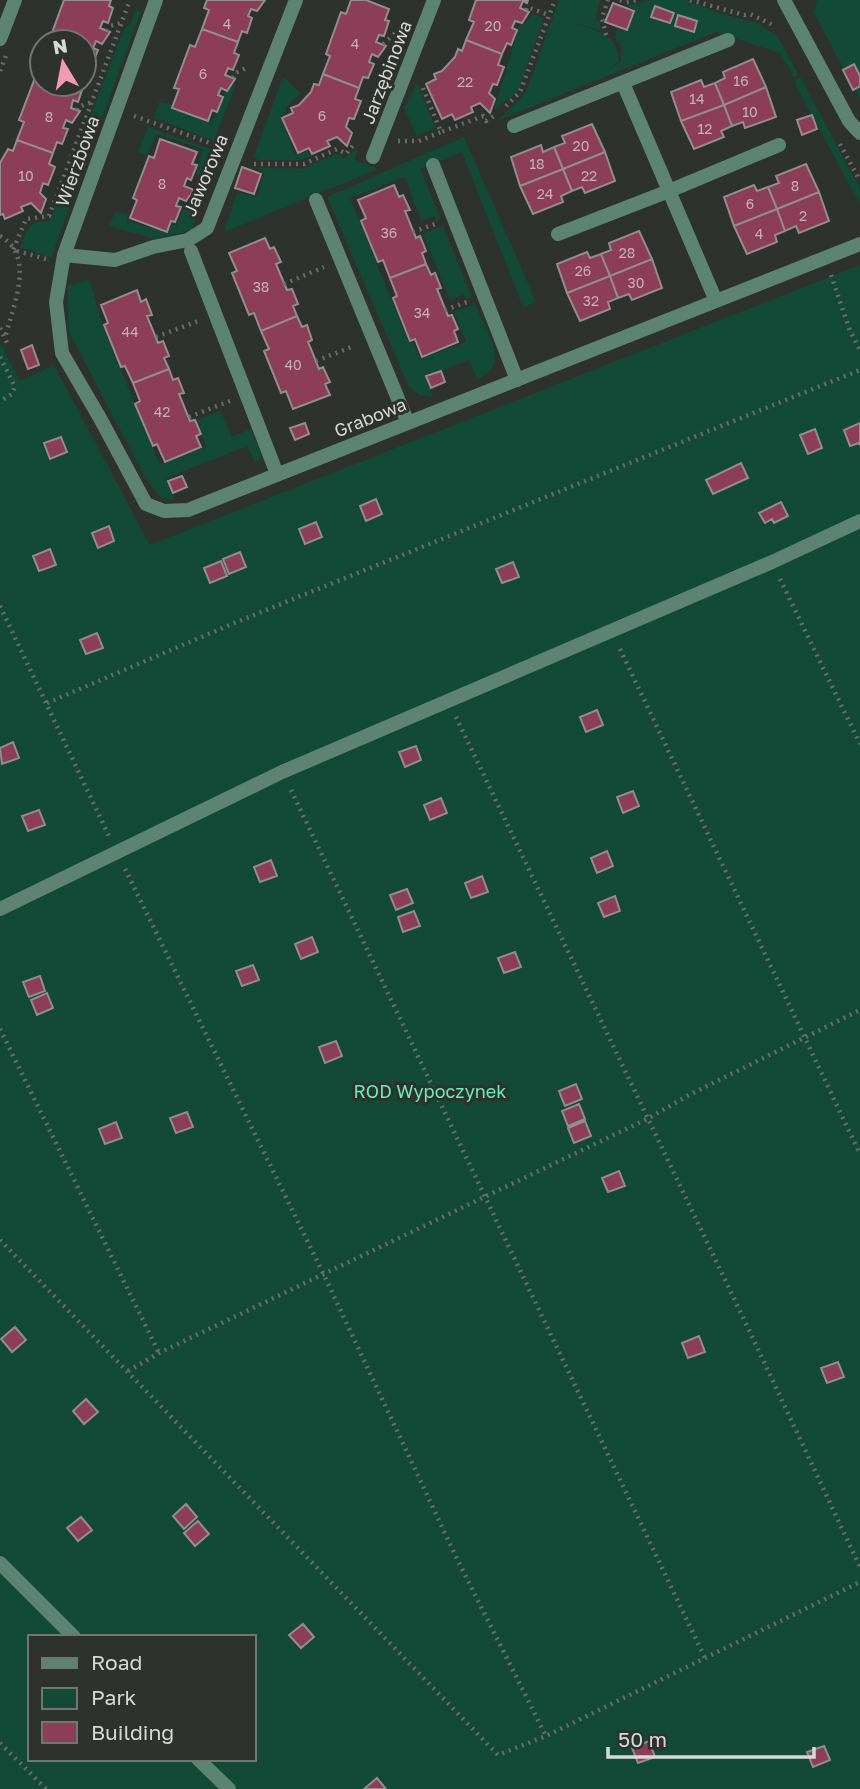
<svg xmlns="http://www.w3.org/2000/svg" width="860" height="1789" font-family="'Golos Text',sans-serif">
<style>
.green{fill:#134a37;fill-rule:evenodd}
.building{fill:#8c3d57;stroke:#948d8f;stroke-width:2}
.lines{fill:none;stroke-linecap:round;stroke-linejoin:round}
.path{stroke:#686c6a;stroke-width:4.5;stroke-dasharray:2 5;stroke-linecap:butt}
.lane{stroke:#5c8373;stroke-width:14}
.street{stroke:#5c8373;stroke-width:14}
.labels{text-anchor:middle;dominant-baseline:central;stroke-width:6;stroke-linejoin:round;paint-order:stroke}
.number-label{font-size:14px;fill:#c4b2b8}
.street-label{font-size:18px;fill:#d6d9d8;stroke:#2d322f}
.park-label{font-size:18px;fill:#63eebd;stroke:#2d322f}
</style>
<rect width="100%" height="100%" fill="#2d322f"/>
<path class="green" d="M 559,0 L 600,0 L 595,20 L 599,21 L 601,31 L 570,21 C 594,31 619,32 619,62 L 603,73 L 621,62 L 621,46 L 615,38 L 617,29 L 628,32 L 635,10 L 626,5 L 652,0 L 686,0 L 721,14 L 755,22 L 777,35 L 798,74 L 794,77 L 780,53 L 716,32 L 499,120 L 526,92 Z
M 817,0 L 860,0 L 860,99 L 814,13 Z
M 136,10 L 141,11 L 51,258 L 20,247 C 29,227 27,222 50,221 L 124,29 L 130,25 Z
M 532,14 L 544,18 L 518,91 L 494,110 L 520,24 L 523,25 Z
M 283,77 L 301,93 L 285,108 L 287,111 L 280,117 L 295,155 L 308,151 L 310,156 L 301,160 L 258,160 L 254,156 Z
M 800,77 L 860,189 L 860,204 L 794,82 Z
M 236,83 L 214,141 L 154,118 L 159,102 L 171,104 L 173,110 L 212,122 L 225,92 Z
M 417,83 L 436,128 L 417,136 L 404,108 Z
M 148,127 L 211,149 L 201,177 L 196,175 L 203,149 L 156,134 L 147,156 L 138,152 Z
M 464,137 L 536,302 L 523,307 L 462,152 L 420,169 L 441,219 L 436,221 L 434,216 L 421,221 L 405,177 L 350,198 L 409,343 L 413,342 L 420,359 L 466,342 L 454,312 L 475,304 C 485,329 513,365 477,379 L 469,360 L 427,376 L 432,396 L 420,395 L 409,387 L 327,197 Z
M 356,149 L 358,150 L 354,160 L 378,169 L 224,232 L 237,193 L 257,196 L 264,174 L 258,168 L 302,169 L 336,154 L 346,158 Z
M 208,183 L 192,230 L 155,239 L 109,226 L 116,212 L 128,214 L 127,221 L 169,233 L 172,225 L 177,226 C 183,209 191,189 208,183 Z
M 443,226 L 472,297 L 467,299 L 464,294 L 450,300 L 423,234 Z
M 860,265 L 860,1789 L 0,1789 L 0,342 L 20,381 L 54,365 L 150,545 ZM 30,1637 L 254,1637 L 254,1759 L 30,1759 Z
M 90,280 L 102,324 L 160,465 L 206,447 L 198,420 L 220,411 L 232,437 L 251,429 L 261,455 L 259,461 L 255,462 L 247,446 L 166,478 L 175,500 L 161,498 L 146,479 L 69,332 L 67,286 Z"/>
<path class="building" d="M 64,0 L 111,0 L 109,6 L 113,8 L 108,23 L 103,21 L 100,28 L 110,32 L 102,44 L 96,41 L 93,48 L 98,50 L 92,65 L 87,63 L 84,72 L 84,42 L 49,41 Z
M 207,0 L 265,0 L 257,11 L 251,9 L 248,16 L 252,18 L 247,33 L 242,31 L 238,42 L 202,29 L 209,10 L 204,8 Z
M 351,0 L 366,0 L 389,9 L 385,20 L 389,21 L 384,36 L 379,35 L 376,42 L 386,46 L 378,57 L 372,54 L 369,62 L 374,64 L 368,78 L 363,77 L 359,88 L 323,74 L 330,56 L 326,54 L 341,12 L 346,14 Z
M 476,0 L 528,0 L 527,3 L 523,1 L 520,8 L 529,12 L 522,23 L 515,21 L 512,28 L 517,30 L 511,45 L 507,43 L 502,54 L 466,40 L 474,22 L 469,20 Z
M 613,3 L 634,11 L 627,30 L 605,22 Z
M 655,6 L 674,13 L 670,23 L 651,17 Z
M 678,15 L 697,21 L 694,32 L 675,26 Z
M 202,29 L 238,42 L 234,53 L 239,55 L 233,70 L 228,68 L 225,75 L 235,79 L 227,91 L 221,88 L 218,95 L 223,97 L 217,112 L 212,110 L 208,121 L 172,108 L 179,89 L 174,88 L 190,45 L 195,47 Z
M 466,40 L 502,54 L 498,65 L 504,67 L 497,85 L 493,84 L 489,93 L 495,99 L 490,113 L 480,103 L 471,107 L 473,112 L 455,120 L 452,114 L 442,119 L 426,84 L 436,79 L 434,74 L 442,71 L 455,57 L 458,49 L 462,51 Z
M 753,59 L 766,87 L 724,105 L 715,83 L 725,78 L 723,72 Z
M 854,64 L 860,76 L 860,86 L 853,90 L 843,70 Z
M 42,74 L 42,84 L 79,84 L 83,87 L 78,102 L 73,100 L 71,108 L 80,111 L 72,123 L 66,120 L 63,128 L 68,129 L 62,144 L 57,142 L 53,153 L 17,140 L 24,122 L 19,120 L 35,78 L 40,79 Z
M 323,74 L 359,88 L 355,99 L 361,101 L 354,119 L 349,118 L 346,127 L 352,133 L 347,146 L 337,137 L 327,141 L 330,146 L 312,154 L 309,148 L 298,153 L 282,118 L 293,113 L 291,108 L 299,105 L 311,92 L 314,84 L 319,85 Z
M 701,80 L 704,87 L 715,83 L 724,105 L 681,121 L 671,92 Z
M 766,87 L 776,117 L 745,128 L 743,122 L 732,126 L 724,105 Z
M 724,105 L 732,126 L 721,131 L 724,137 L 694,149 L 681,121 Z
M 812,115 L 817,129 L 802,135 L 797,120 Z
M 592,124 L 605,152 L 563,169 L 554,147 L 565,143 L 562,136 Z
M 160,139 L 197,152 L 192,164 L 197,165 L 191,180 L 187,178 L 184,186 L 194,190 L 186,201 L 179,198 L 176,206 L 181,207 L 175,222 L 171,221 L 167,232 L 130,218 L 137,200 L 133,198 L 149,156 L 154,158 Z
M 17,140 L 53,153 L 49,164 L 55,167 L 48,185 L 43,183 L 40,193 L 46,199 L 41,213 L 31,203 L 21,207 L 23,211 L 5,219 L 3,214 L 0,215 L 0,163 L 8,149 L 13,151 Z
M 541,145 L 543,152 L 554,147 L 563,169 L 520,186 L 511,157 Z
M 605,152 L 615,181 L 585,193 L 582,187 L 572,191 L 563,169 Z
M 806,164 L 819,192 L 777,209 L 768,187 L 779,183 L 776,176 Z
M 242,167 L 261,174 L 254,194 L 235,188 Z
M 563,169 L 572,191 L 561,196 L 563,202 L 533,214 L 520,186 Z
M 394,185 L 399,197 L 403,195 L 410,210 L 405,211 L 416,238 L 420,236 L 426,251 L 422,253 L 426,264 L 390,278 L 383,260 L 378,262 L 361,221 L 366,218 L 358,200 Z
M 754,185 L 757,191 L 768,187 L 777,209 L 734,226 L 724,197 Z
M 819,192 L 829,221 L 799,233 L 796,226 L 785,231 L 777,209 Z
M 777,209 L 785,231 L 775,235 L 777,242 L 747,254 L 734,226 Z
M 639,231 L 652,259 L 610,276 L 601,254 L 611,250 L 609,243 Z
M 265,238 L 270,249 L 274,247 L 281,262 L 276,264 L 287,290 L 292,289 L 298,304 L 293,306 L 297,316 L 261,331 L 254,313 L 249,315 L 232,273 L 237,271 L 229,253 Z
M 587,252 L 590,258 L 601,254 L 610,276 L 567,293 L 557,264 Z
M 652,259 L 662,288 L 632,300 L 629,294 L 618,298 L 610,276 Z
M 426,264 L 431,275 L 435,273 L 441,288 L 437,289 L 448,316 L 452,315 L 458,329 L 454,331 L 458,342 L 422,357 L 415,339 L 410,341 L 393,298 L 397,296 L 390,278 Z
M 610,276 L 618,298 L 608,302 L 610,309 L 580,321 L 567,293 Z
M 137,290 L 141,302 L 146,299 L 152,315 L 147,316 L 158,343 L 163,341 L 169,356 L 164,358 L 169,369 L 133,383 L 125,366 L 121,367 L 104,325 L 108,323 L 101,305 Z
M 297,316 L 302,327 L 307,325 L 312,340 L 308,342 L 311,349 L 319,369 L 323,367 L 330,382 L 325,384 L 330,395 L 293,409 L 286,391 L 281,393 L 264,351 L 269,349 L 261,331 Z
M 32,345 L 39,365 L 28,369 L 21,350 Z
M 169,369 L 173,380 L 178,378 L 184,393 L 179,394 L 190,421 L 195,420 L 201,434 L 196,436 L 201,447 L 165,462 L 157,444 L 153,446 L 135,404 L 140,401 L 133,383 Z
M 441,371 L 445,382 L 431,388 L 426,376 Z
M 305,423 L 309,434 L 295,440 L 290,428 Z
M 860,423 L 860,445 L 859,443 L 850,446 L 844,430 Z
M 815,429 L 822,448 L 808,454 L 800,435 Z
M 61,437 L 67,452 L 50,459 L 44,443 Z
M 741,463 L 748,478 L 713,494 L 706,480 Z
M 182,476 L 187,487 L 173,493 L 168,481 Z
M 376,499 L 382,514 L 366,521 L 360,506 Z
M 781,502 L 788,516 L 774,523 L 772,519 L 765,523 L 759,513 Z
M 316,522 L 322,537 L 305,544 L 299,529 Z
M 109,526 L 114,541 L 98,548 L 92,533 Z
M 50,549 L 56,565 L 39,571 L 33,556 Z
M 240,552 L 246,567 L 229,574 L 223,559 Z
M 221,561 L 227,576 L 210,583 L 204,568 Z
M 513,562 L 519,577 L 502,583 L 496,569 Z
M 97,633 L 103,648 L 86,654 L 80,640 Z
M 597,710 L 603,725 L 586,732 L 580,717 Z
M 13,742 L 19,758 L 2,764 L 0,748 Z
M 416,746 L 421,760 L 405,767 L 399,752 Z
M 633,791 L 639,806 L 623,813 L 617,797 Z
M 441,798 L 447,813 L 430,820 L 424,805 Z
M 39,810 L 45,825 L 28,831 L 22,816 Z
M 607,851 L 613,866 L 597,873 L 591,858 Z
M 271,860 L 277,876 L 260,882 L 254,867 Z
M 482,876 L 488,892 L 471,898 L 465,883 Z
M 407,889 L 413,903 L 396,910 L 390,895 Z
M 615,896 L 620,911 L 604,917 L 598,903 Z
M 414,911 L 420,926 L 403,932 L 398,917 Z
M 312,937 L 318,952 L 301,959 L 295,944 Z
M 515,952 L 521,967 L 504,973 L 498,958 Z
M 253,965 L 259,980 L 242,986 L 236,971 Z
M 40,976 L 45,991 L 29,997 L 23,982 Z
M 47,993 L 53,1008 L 37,1015 L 31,1000 Z
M 336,1041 L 342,1056 L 325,1063 L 319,1047 Z
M 576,1084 L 582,1099 L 565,1106 L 559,1091 Z
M 579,1104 L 585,1119 L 568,1126 L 562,1111 Z
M 187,1112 L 193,1127 L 176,1133 L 170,1118 Z
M 585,1121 L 591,1136 L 574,1143 L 568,1128 Z
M 116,1122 L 122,1138 L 105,1144 L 99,1129 Z
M 619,1171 L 625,1186 L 608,1192 L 602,1178 Z
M 15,1327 L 26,1340 L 12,1352 L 1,1339 Z
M 699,1336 L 705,1352 L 688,1358 L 682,1343 Z
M 838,1362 L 844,1377 L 827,1383 L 821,1368 Z
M 86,1399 L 98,1412 L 84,1424 L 73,1411 Z
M 186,1504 L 197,1517 L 184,1529 L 173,1516 Z
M 81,1517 L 92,1530 L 78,1541 L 67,1528 Z
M 198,1521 L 209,1534 L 195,1546 L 184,1533 Z
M 303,1624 L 314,1637 L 301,1648 L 289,1635 Z
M 649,1741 L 655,1757 L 638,1763 L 632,1748 Z
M 824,1746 L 830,1760 L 813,1767 L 807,1752 Z
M 377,1778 L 386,1789 L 364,1789 Z"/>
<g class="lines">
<path class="path" d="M 620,0 L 626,2 L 637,0
M 690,0 L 744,15 L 750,14 L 775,26
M 526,10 L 527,7 L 549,15
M 107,31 L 110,26 L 121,23
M 606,35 L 602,18 L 608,0
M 383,44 L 398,31
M 0,71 L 6,56
M 233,78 L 235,73 L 246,68
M 423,88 L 441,132 L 483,116 L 486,121 L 497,114
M 506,106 L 520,92 L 555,0
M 77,110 L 78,107 L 92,102
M 134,116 L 216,145
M 398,141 L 419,141 L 441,132
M 840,144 L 860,181
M 254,164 L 304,164 L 337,149 L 346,154 L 355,143
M 413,232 L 435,224
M 0,236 C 37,257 12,308 5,338
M 46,259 L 13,250 L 26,219 L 49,216 L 130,0
M 831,275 L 850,331 L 860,350
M 284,284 L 324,267
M 445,310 L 467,302
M 0,328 L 9,347
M 156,337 L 198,321
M 0,357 L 15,387 L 12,394 L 0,401
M 316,361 L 354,346
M 189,417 L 230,401
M 780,579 L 860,744
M 0,606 L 109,836
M 620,649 L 860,1154
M 47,703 L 239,621 L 860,370
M 456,717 L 749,1330 L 860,1567
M 291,790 L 705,1658
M 125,869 L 324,1275 L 458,1561 L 546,1736
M 0,1029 L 159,1353
M 0,1240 L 498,1755 L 546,1736 L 860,1582
M 128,1371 L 159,1353 L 647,1119 L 691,1094 L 860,1010
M 0,1743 L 46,1789"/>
<path class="lane" d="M 0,909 L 282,772 L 772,562 L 860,521
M 0,1563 L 74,1637
M 198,1759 L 229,1789"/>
<path class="street" d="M 156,0 L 64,255 L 56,302 L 62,353 L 101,420 L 146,504 L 164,511 L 188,510 L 860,244
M 784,0 L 849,121 L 860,133
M 0,39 L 15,0
M 623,83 L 716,301
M 514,126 L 728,40
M 373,157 L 434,0
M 433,165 L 517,380
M 316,200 L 408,423
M 558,234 L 669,191 L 779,145
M 191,251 L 277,474
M 64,255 L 115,260 L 153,247 L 188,240 L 207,228 L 296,0"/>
</g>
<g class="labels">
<g class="number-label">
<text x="227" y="23">4</text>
<text x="493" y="25">20</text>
<text x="355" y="43">4</text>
<text x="203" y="73">6</text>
<text x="741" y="80">16</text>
<text x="465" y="81">22</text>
<text x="697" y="98">14</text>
<text x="750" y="111">10</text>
<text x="322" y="115">6</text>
<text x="49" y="116">8</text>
<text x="705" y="128">12</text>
<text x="581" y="145">20</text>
<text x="537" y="163">18</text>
<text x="26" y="175">10</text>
<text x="589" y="175">22</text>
<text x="162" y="183">8</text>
<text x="795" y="185">8</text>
<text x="545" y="193">24</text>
<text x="750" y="203">6</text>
<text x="803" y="215">2</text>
<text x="389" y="232">36</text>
<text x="759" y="233">4</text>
<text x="627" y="252">28</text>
<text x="583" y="270">26</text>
<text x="636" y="282">30</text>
<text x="261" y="286">38</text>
<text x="591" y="300">32</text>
<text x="422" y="312">34</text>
<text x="130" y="331">44</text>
<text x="293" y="364">40</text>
<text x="162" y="411">42</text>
</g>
<g class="street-label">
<text transform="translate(386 72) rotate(-69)">Jarzębinowa</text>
<text transform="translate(77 161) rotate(-70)">Wierzbowa</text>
<text transform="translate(205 175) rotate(-67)">Jaworowa</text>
<text transform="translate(370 417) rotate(-22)">Grabowa</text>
</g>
<g class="park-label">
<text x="430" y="1091">ROD Wypoczynek</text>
</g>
</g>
<rect x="28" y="1635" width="228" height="126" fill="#2d322f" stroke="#717573" stroke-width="2"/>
<rect x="42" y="1658" width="35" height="10" fill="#5c8373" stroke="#717573" stroke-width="2"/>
<text x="91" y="1670" font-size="21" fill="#d6d9d8">Road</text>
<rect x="42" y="1688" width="35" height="21" fill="#134a37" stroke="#717573" stroke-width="2"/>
<text x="91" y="1705" font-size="21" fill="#d6d9d8">Park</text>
<rect x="42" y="1722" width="35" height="21" fill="#8c3d57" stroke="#717573" stroke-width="2"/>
<text x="91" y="1740" font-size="21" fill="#d6d9d8">Building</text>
<g transform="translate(63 63) rotate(350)"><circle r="33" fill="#2d322f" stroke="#717573" stroke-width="2"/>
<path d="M0-5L12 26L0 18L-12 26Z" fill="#f19ab2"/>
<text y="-10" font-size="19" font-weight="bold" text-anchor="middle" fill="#d6d9d8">N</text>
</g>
<path d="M608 1747v10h206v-10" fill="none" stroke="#d6d9d8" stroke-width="3.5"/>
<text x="618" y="1747" font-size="21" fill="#d6d9d8" stroke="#2d322f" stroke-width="5" paint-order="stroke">50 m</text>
</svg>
